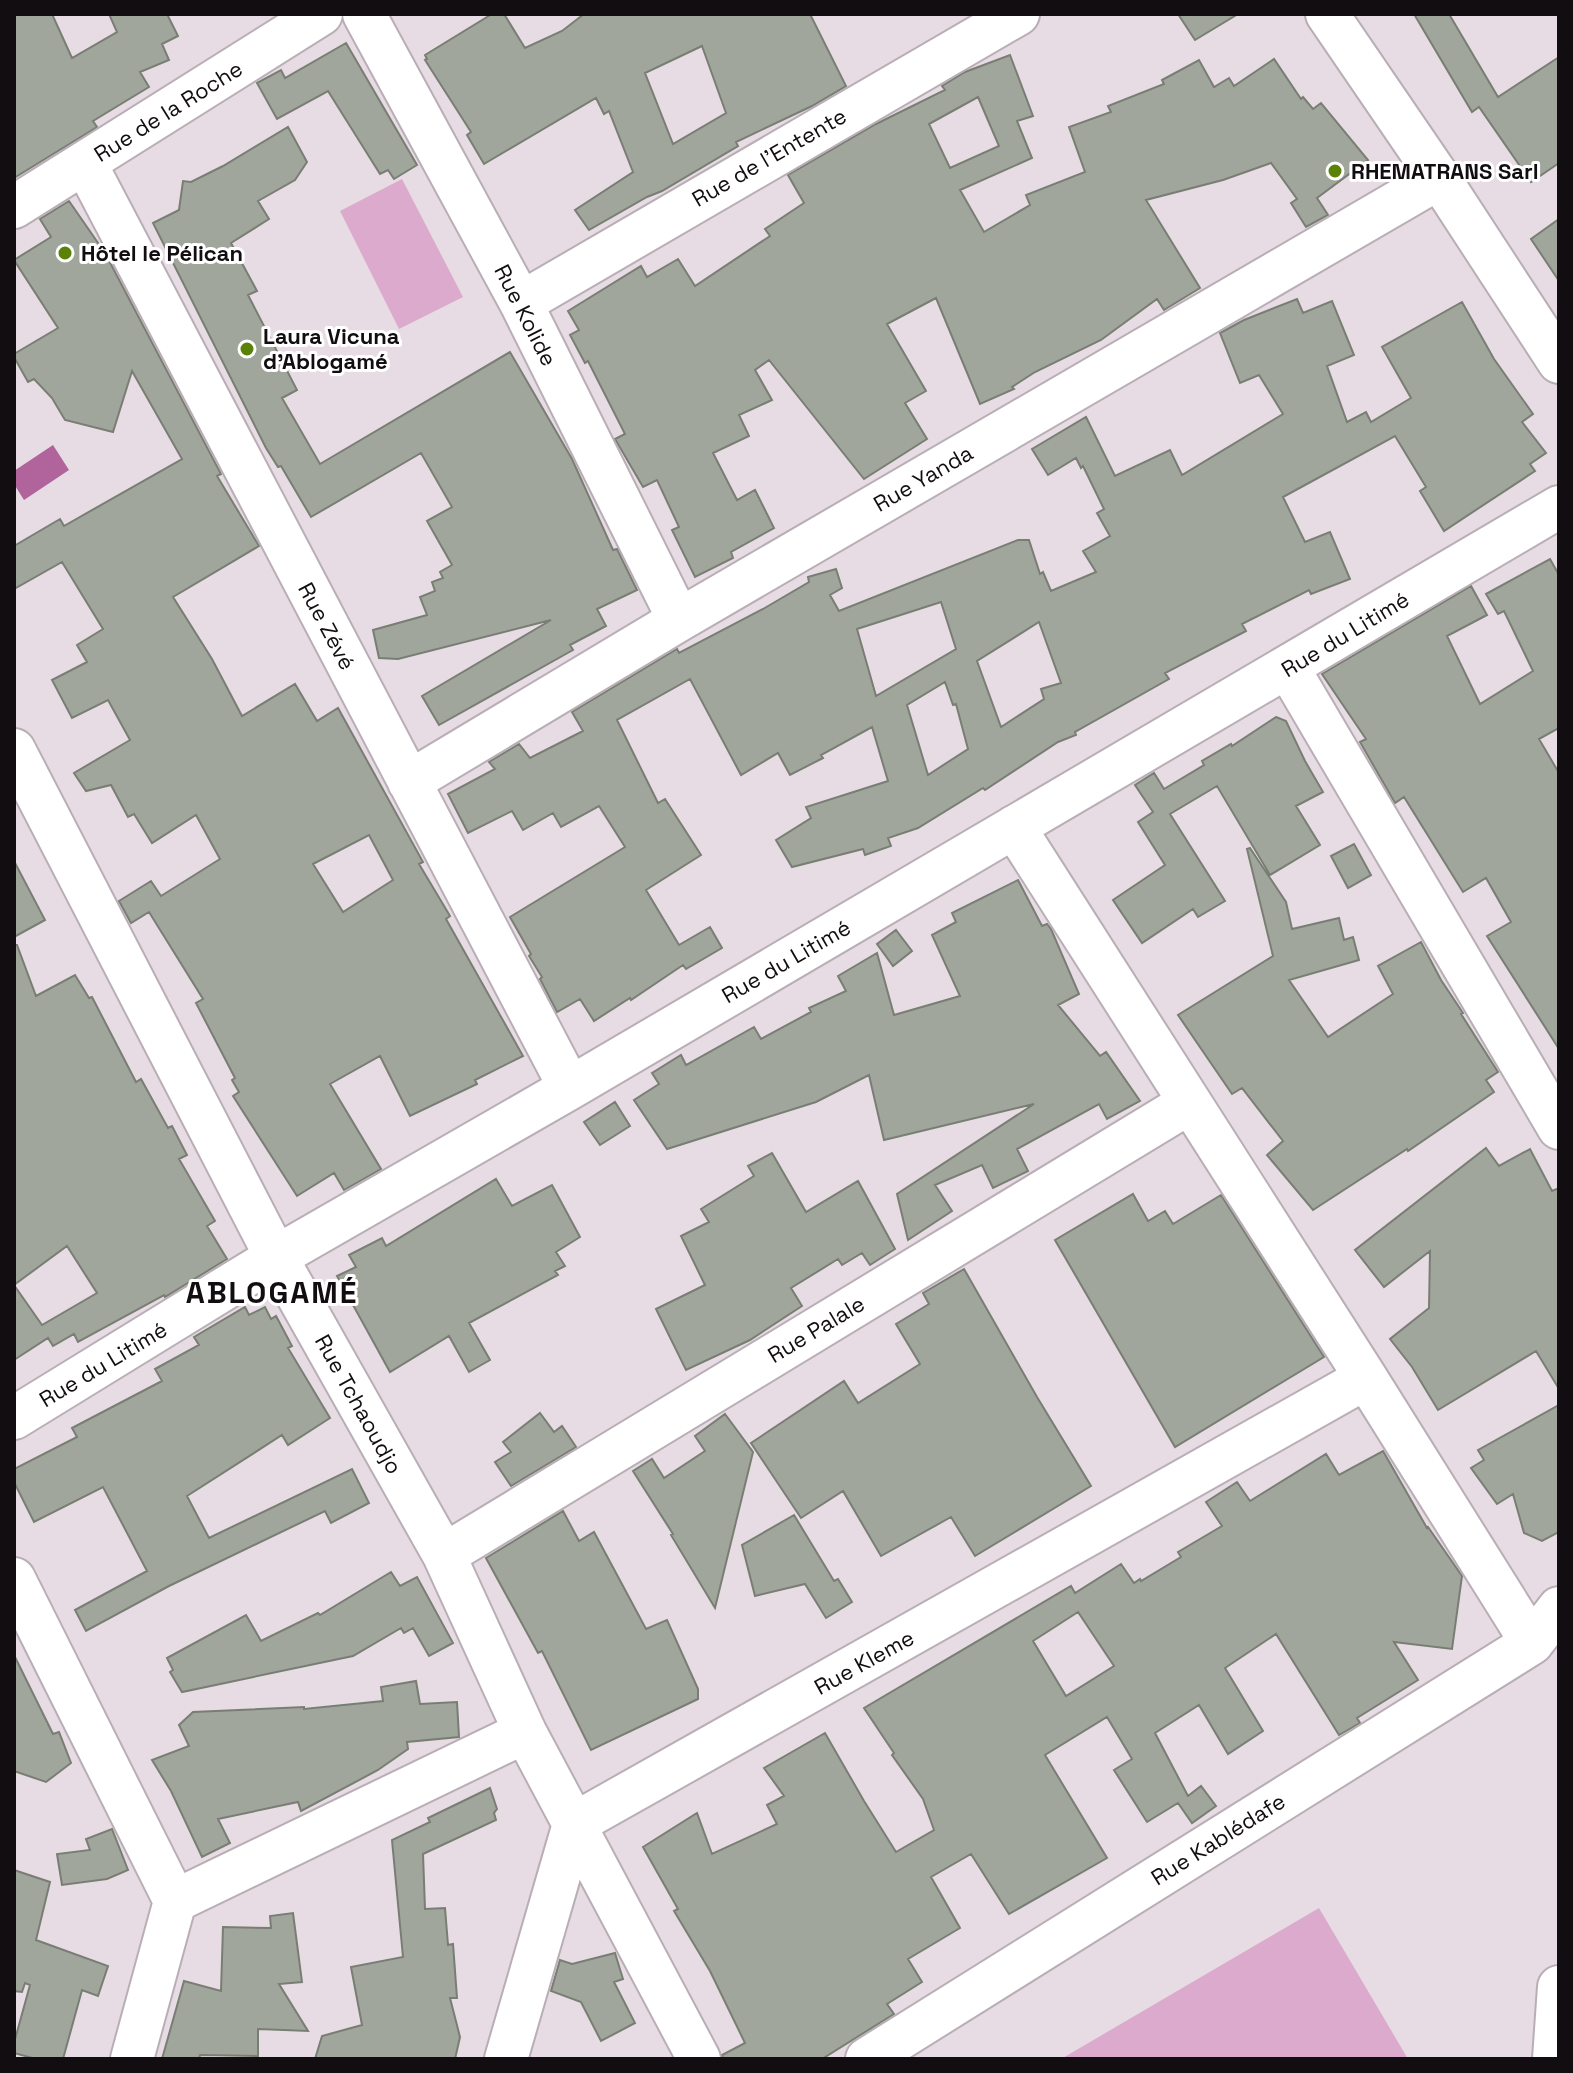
<svg xmlns="http://www.w3.org/2000/svg" width="1573" height="2073" font-family="'Space Grotesk',sans-serif">
<style>
.green{fill:#dbaacc}
.water{fill:#b0649b}
.building{fill:#a0a69b;stroke:#797e74;stroke-width:2;fill-rule:evenodd}
.lines{fill:none;stroke-linecap:round;stroke-linejoin:round}
.minor-casing{stroke:#b9aeb5;stroke-width:46}
.minor{stroke:#fff;stroke-width:42}
.poi-dot{fill:#598206;stroke:#fff;stroke-width:3}
.labels{text-anchor:middle;dominant-baseline:central;stroke-width:6;stroke-linejoin:round;paint-order:stroke}
.street-label{font-size:22px;fill:#110d10;stroke:#fff}
.poi-label{font-size:22px;font-weight:bold;fill:#110d10;stroke:#fff;text-anchor:start}
.district-label{font-size:30px;font-weight:bold;letter-spacing:2px;fill:#110d10;stroke:#fff}
</style>
<rect width="100%" height="100%" fill="#e7dce3"/>
<path class="green" d="M 402,179 L 463,297 L 399,329 L 340,211 Z
M 1319,1908 L 1408,2059 L 1061,2059 Z"/>
<path class="water" d="M 53,445 L 69,470 L 24,500 L 14,484 L 14,471 Z"/>
<path class="building" d="M 14,14 L 52,14 L 72,58 L 117,32 L 109,14 L 167,14 L 178,36 L 162,44 L 169,60 L 140,72 L 149,87 L 93,121 L 97,127 L 14,178 Z
M 492,14 L 504,14 L 525,48 L 562,31 L 584,14 L 810,14 L 846,86 L 812,106 L 736,142 L 738,146 L 662,191 L 647,197 L 589,230 L 575,210 L 633,172 L 609,111 L 604,114 L 596,98 L 484,164 L 467,135 L 471,132 L 425,60 L 427,59 L 425,55 ZM 702,46 L 726,113 L 673,144 L 645,73 Z
M 1178,14 L 1238,14 L 1195,40 Z
M 1414,14 L 1449,14 L 1498,97 L 1559,57 L 1559,163 L 1531,182 L 1479,107 L 1472,112 Z
M 346,43 L 417,165 L 394,179 L 388,170 L 380,174 L 328,91 L 277,119 L 257,83 L 281,70 L 285,78 Z
M 1010,55 L 1033,116 L 1017,121 L 1032,158 L 960,190 L 984,232 L 1030,205 L 1026,195 L 1085,172 L 1069,127 L 1111,112 L 1108,106 L 1164,84 L 1162,80 L 1199,60 L 1214,87 L 1229,78 L 1234,86 L 1274,59 L 1301,99 L 1303,97 L 1313,109 L 1321,103 L 1368,160 L 1317,198 L 1328,215 L 1306,227 L 1291,203 L 1297,199 L 1271,163 L 1223,180 L 1146,200 L 1200,288 L 1164,310 L 1157,299 L 1101,340 L 1035,372 L 1012,387 L 1014,389 L 980,404 L 936,298 L 887,324 L 926,391 L 905,403 L 927,439 L 864,479 L 769,360 L 755,370 L 772,400 L 739,415 L 749,436 L 713,453 L 737,500 L 755,490 L 774,528 L 731,552 L 733,558 L 695,577 L 672,530 L 679,527 L 657,480 L 643,487 L 615,439 L 625,434 L 588,361 L 585,363 L 570,335 L 579,330 L 568,311 L 641,266 L 647,277 L 678,259 L 695,286 L 770,236 L 765,229 L 804,203 L 788,175 L 876,124 L 945,90 L 942,86 L 965,72 ZM 978,97 L 999,146 L 950,168 L 929,124 Z
M 288,127 L 307,162 L 295,180 L 258,201 L 269,219 L 231,243 L 257,291 L 248,295 L 297,390 L 282,398 L 320,464 L 510,352 L 572,459 L 613,550 L 617,549 L 637,590 L 597,609 L 606,626 L 570,645 L 573,650 L 439,725 L 422,696 L 551,620 L 398,659 L 379,658 L 373,630 L 427,615 L 420,597 L 435,591 L 432,582 L 443,578 L 440,572 L 452,565 L 427,521 L 452,507 L 421,453 L 311,517 L 281,466 L 278,467 L 266,448 L 153,223 L 179,210 L 183,181 L 191,182 L 223,166 Z
M 69,201 L 105,253 L 221,474 L 217,476 L 259,546 L 173,597 L 212,659 L 242,716 L 295,684 L 317,721 L 338,708 L 423,862 L 419,864 L 450,916 L 446,919 L 523,1056 L 475,1080 L 477,1084 L 410,1116 L 380,1056 L 330,1084 L 381,1169 L 344,1190 L 334,1173 L 297,1196 L 233,1096 L 239,1092 L 232,1080 L 235,1078 L 196,1003 L 203,999 L 149,912 L 131,923 L 119,901 L 151,881 L 161,896 L 220,859 L 196,815 L 152,843 L 134,814 L 128,817 L 111,785 L 86,791 L 74,773 L 130,740 L 108,700 L 72,718 L 52,680 L 87,662 L 77,645 L 103,629 L 62,562 L 14,589 L 14,546 L 60,519 L 64,526 L 182,459 L 132,371 L 113,432 L 65,420 L 52,398 L 34,379 L 28,382 L 14,357 L 14,354 L 58,328 L 14,260 L 51,237 L 40,219 ZM 369,835 L 393,880 L 343,912 L 313,864 Z
M 1559,219 L 1559,281 L 1531,239 Z
M 1297,299 L 1303,313 L 1332,301 L 1354,355 L 1327,366 L 1347,422 L 1366,412 L 1371,422 L 1411,398 L 1382,347 L 1462,302 L 1494,359 L 1533,414 L 1522,422 L 1546,453 L 1530,464 L 1535,471 L 1444,531 L 1420,491 L 1426,487 L 1395,436 L 1283,497 L 1305,542 L 1330,532 L 1350,579 L 1311,594 L 1309,590 L 1242,624 L 1246,631 L 1165,673 L 1169,679 L 1075,732 L 1076,735 L 1058,742 L 985,790 L 983,788 L 918,828 L 888,838 L 891,846 L 865,855 L 863,849 L 792,867 L 776,840 L 811,818 L 806,807 L 888,781 L 872,727 L 821,755 L 823,758 L 790,775 L 778,753 L 741,775 L 690,679 L 617,720 L 658,803 L 665,799 L 701,855 L 646,890 L 679,945 L 710,927 L 722,948 L 686,969 L 683,965 L 631,1000 L 630,998 L 594,1021 L 580,999 L 557,1012 L 540,979 L 542,977 L 529,956 L 531,954 L 510,917 L 625,847 L 599,806 L 561,827 L 553,813 L 523,830 L 512,811 L 468,833 L 448,794 L 495,769 L 489,762 L 519,744 L 530,758 L 583,731 L 572,712 L 677,649 L 679,653 L 763,609 L 809,582 L 808,577 L 836,569 L 842,588 L 830,595 L 839,611 L 1018,540 L 1029,540 L 1040,574 L 1043,572 L 1051,591 L 1096,572 L 1083,551 L 1110,536 L 1097,513 L 1104,509 L 1083,466 L 1081,468 L 1076,458 L 1048,475 L 1032,449 L 1086,417 L 1115,476 L 1170,450 L 1182,475 L 1283,414 L 1259,375 L 1240,383 L 1220,333 L 1244,320 ZM 941,602 L 956,649 L 876,696 L 857,629 ZM 1039,622 L 1061,683 L 1041,689 L 1044,699 L 1001,727 L 977,661 ZM 945,682 L 953,705 L 956,704 L 968,749 L 928,775 L 907,705 Z
M 1550,559 L 1559,575 L 1559,728 L 1539,739 L 1559,773 L 1559,1049 L 1487,936 L 1511,922 L 1486,878 L 1463,892 L 1404,797 L 1395,803 L 1360,742 L 1366,739 L 1322,674 L 1471,586 L 1487,615 L 1447,636 L 1480,704 L 1533,671 L 1504,611 L 1498,614 L 1486,594 Z
M 1276,717 L 1286,721 L 1305,761 L 1323,792 L 1296,806 L 1320,845 L 1270,875 L 1217,786 L 1170,814 L 1225,901 L 1198,917 L 1193,909 L 1142,943 L 1113,900 L 1165,865 L 1138,822 L 1153,812 L 1135,785 L 1154,773 L 1164,789 L 1204,765 L 1202,761 L 1231,744 L 1232,746 Z
M 1354,844 L 1371,875 L 1348,888 L 1331,856 Z
M 1250,848 L 1286,902 L 1292,929 L 1339,918 L 1344,940 L 1353,937 L 1359,960 L 1289,980 L 1328,1037 L 1393,994 L 1378,966 L 1421,942 L 1441,980 L 1463,1013 L 1461,1014 L 1498,1072 L 1486,1080 L 1494,1092 L 1408,1151 L 1407,1149 L 1313,1210 L 1267,1155 L 1283,1141 L 1242,1088 L 1232,1094 L 1178,1015 L 1273,956 L 1247,849 Z
M 14,861 L 45,920 L 14,937 Z
M 1018,880 L 1042,926 L 1047,924 L 1051,929 L 1079,994 L 1058,1005 L 1100,1056 L 1106,1052 L 1140,1101 L 1107,1119 L 1099,1104 L 1017,1149 L 1028,1171 L 993,1188 L 982,1165 L 935,1185 L 952,1211 L 908,1240 L 897,1194 L 1034,1104 L 884,1140 L 869,1075 L 816,1102 L 667,1149 L 634,1100 L 659,1084 L 652,1073 L 681,1055 L 686,1065 L 754,1027 L 761,1039 L 811,1012 L 809,1008 L 846,991 L 838,976 L 877,953 L 894,1015 L 960,996 L 932,935 L 956,922 L 952,913 Z
M 896,930 L 912,951 L 893,966 L 877,944 Z
M 14,945 L 17,945 L 36,996 L 75,975 L 89,998 L 92,997 L 136,1082 L 141,1079 L 168,1128 L 172,1126 L 187,1155 L 179,1159 L 215,1221 L 207,1226 L 227,1259 L 165,1297 L 164,1295 L 78,1342 L 74,1334 L 53,1346 L 48,1338 L 14,1360 ZM 67,1246 L 97,1293 L 42,1325 L 14,1285 Z
M 615,1102 L 630,1126 L 600,1145 L 584,1122 Z
M 1486,1148 L 1499,1166 L 1530,1149 L 1552,1191 L 1559,1188 L 1559,1389 L 1536,1351 L 1438,1410 L 1412,1367 L 1390,1339 L 1429,1308 L 1430,1251 L 1384,1287 L 1355,1250 Z
M 772,1153 L 806,1212 L 858,1181 L 895,1249 L 870,1265 L 862,1253 L 842,1265 L 838,1259 L 791,1288 L 802,1306 L 750,1340 L 686,1370 L 656,1309 L 705,1285 L 681,1236 L 709,1222 L 701,1209 L 754,1176 L 748,1166 Z
M 496,1179 L 512,1206 L 552,1185 L 580,1237 L 556,1252 L 565,1266 L 555,1271 L 558,1275 L 469,1323 L 490,1360 L 469,1372 L 449,1336 L 390,1372 L 337,1276 L 356,1267 L 349,1255 L 382,1238 L 386,1246 Z
M 1133,1194 L 1148,1221 L 1165,1211 L 1173,1224 L 1221,1195 L 1324,1357 L 1175,1447 L 1055,1240 Z
M 964,1269 L 1037,1397 L 1091,1486 L 975,1556 L 951,1517 L 881,1556 L 843,1491 L 801,1518 L 751,1443 L 844,1381 L 858,1403 L 920,1364 L 896,1324 L 929,1304 L 923,1293 Z
M 245,1307 L 249,1315 L 265,1307 L 271,1319 L 276,1316 L 292,1346 L 288,1348 L 330,1418 L 288,1445 L 282,1435 L 187,1496 L 209,1538 L 352,1469 L 369,1503 L 331,1523 L 325,1511 L 169,1586 L 86,1631 L 75,1610 L 147,1571 L 103,1487 L 34,1522 L 14,1482 L 14,1469 L 77,1437 L 72,1428 L 162,1381 L 155,1369 L 199,1345 L 194,1337 Z
M 1559,1405 L 1559,1532 L 1542,1541 L 1524,1533 L 1513,1494 L 1497,1504 L 1471,1468 L 1484,1460 L 1478,1450 Z
M 540,1413 L 554,1432 L 562,1426 L 576,1447 L 511,1486 L 495,1462 L 511,1452 L 503,1442 Z
M 725,1414 L 753,1452 L 715,1608 L 671,1535 L 673,1534 L 633,1471 L 652,1459 L 664,1478 L 705,1451 L 695,1436 Z
M 1383,1451 L 1427,1528 L 1428,1527 L 1462,1576 L 1452,1649 L 1394,1642 L 1418,1680 L 1357,1718 L 1360,1723 L 1339,1735 L 1276,1634 L 1225,1668 L 1263,1731 L 1228,1754 L 1199,1705 L 1155,1733 L 1188,1796 L 1201,1786 L 1216,1806 L 1192,1823 L 1178,1803 L 1147,1822 L 1114,1770 L 1132,1759 L 1107,1717 L 1045,1755 L 1107,1858 L 1009,1914 L 971,1854 L 931,1877 L 960,1928 L 908,1959 L 922,1982 L 887,2004 L 894,2014 L 822,2059 L 723,2059 L 722,2055 L 745,2043 L 710,1971 L 674,1911 L 678,1909 L 643,1847 L 697,1813 L 712,1854 L 777,1824 L 767,1805 L 784,1796 L 764,1768 L 825,1733 L 864,1801 L 896,1852 L 934,1830 L 923,1799 L 892,1755 L 894,1753 L 864,1708 L 1071,1586 L 1075,1593 L 1121,1564 L 1134,1583 L 1140,1579 L 1141,1581 L 1181,1557 L 1178,1552 L 1222,1526 L 1206,1502 L 1237,1482 L 1250,1501 L 1326,1454 L 1339,1475 ZM 1078,1612 L 1114,1666 L 1066,1696 L 1033,1641 Z
M 563,1511 L 579,1541 L 594,1532 L 646,1629 L 667,1620 L 698,1689 L 698,1699 L 591,1750 L 542,1651 L 538,1653 L 486,1558 Z
M 794,1515 L 834,1581 L 838,1579 L 852,1602 L 826,1618 L 805,1584 L 755,1596 L 742,1545 Z
M 391,1572 L 400,1586 L 417,1577 L 453,1643 L 429,1656 L 413,1628 L 404,1633 L 401,1628 L 353,1656 L 182,1692 L 170,1672 L 173,1670 L 167,1658 L 246,1615 L 261,1641 L 318,1613 L 320,1615 Z
M 14,1655 L 53,1734 L 59,1732 L 71,1763 L 46,1782 L 14,1771 Z
M 416,1681 L 420,1704 L 457,1702 L 459,1737 L 407,1742 L 408,1749 L 378,1770 L 301,1811 L 298,1802 L 218,1819 L 230,1843 L 202,1857 L 171,1791 L 152,1760 L 189,1746 L 179,1725 L 193,1712 L 304,1707 L 304,1709 L 383,1701 L 381,1687 Z
M 490,1788 L 497,1809 L 494,1813 L 496,1820 L 423,1854 L 425,1909 L 445,1908 L 448,1945 L 453,1944 L 457,1998 L 450,1998 L 460,2037 L 455,2059 L 315,2059 L 322,2036 L 362,2025 L 351,1967 L 403,1957 L 392,1840 L 430,1822 L 428,1818 Z
M 112,1829 L 128,1870 L 107,1879 L 62,1885 L 57,1854 L 90,1850 L 86,1839 Z
M 14,1870 L 50,1882 L 36,1940 L 108,1966 L 98,1996 L 82,1990 L 63,2059 L 36,2059 L 14,2053 L 14,2043 L 30,1985 L 25,1983 L 22,1992 L 14,1991 Z
M 293,1913 L 302,1982 L 279,1984 L 308,2031 L 258,2029 L 258,2056 L 200,2055 L 199,2059 L 162,2059 L 184,1981 L 221,1991 L 223,1927 L 271,1928 L 270,1916 Z
M 615,1953 L 623,1979 L 614,1982 L 635,2023 L 601,2041 L 581,2002 L 551,1991 L 560,1960 L 572,1964 Z"/>
<g class="lines">
<defs>
<path id="minor" d="M 364,14 L 521,303 L 679,620
M 1327,14 L 1439,178 L 1559,362
M 85,163 L 570,1088
M 14,207 L 321,14
M 521,303 L 1018,14
M 1288,668 L 1559,1128
M 14,750 L 276,1257 L 444,1555 L 525,1732 L 699,2059
M 409,782 L 679,620 L 1439,178
M 1014,827 L 1366,1378 L 1532,1643
M 14,1418 L 276,1257 L 570,1088 L 1559,507
M 444,1555 L 1189,1103
M 14,1579 L 175,1901 L 132,2059
M 175,1901 L 525,1732
M 506,2059 L 574,1824 L 1366,1378
M 867,2059 L 1532,1643 L 1559,1608
M 1554,2059 L 1559,1987"/>
</defs>
<use href="#minor" class="minor-casing"/>
<use href="#minor" class="minor"/>
</g>
<g class="poi-dot">
<circle cx="1335" cy="171" r="8"/>
<circle cx="65" cy="253" r="8"/>
<circle cx="247" cy="349" r="8"/>
</g>
<g class="labels">
<g class="street-label">
<text transform="translate(168 111) rotate(-32)">Rue de la Roche</text>
<text transform="translate(769 157) rotate(-30)">Rue de l'Entente</text>
<text transform="translate(526 315) rotate(63)">Rue Kolide</text>
<text transform="translate(923 478) rotate(-30)">Rue Yanda</text>
<text transform="translate(327 626) rotate(62)">Rue Zévé</text>
<text transform="translate(1345 634) rotate(-31)">Rue du Litimé</text>
<text transform="translate(786 961) rotate(-30)">Rue du Litimé</text>
<text transform="translate(816 1329) rotate(-31)">Rue Palale</text>
<text transform="translate(103 1364) rotate(-31)">Rue du Litimé</text>
<text transform="translate(359 1404) rotate(61)">Rue Tchaoudjo</text>
<text transform="translate(864 1662) rotate(-29)">Rue Kleme</text>
<text transform="translate(1218 1839) rotate(-32)">Rue Kablédafe</text>
</g>
<g class="poi-label">
<text x="1351" y="171">RHEMATRANS Sarl</text>
<text x="81" y="253">Hôtel le Pélican</text>
<text x="263" y="336">Laura Vicuna<tspan x="263" dy="25">d'Ablogamé</tspan></text>
</g>
<g class="district-label">
<text x="272" y="1292">ABLOGAMÉ</text>
</g>
</g>
<rect width="1573" height="2073" fill="none" stroke="#110d10" stroke-width="32"/>
</svg>
